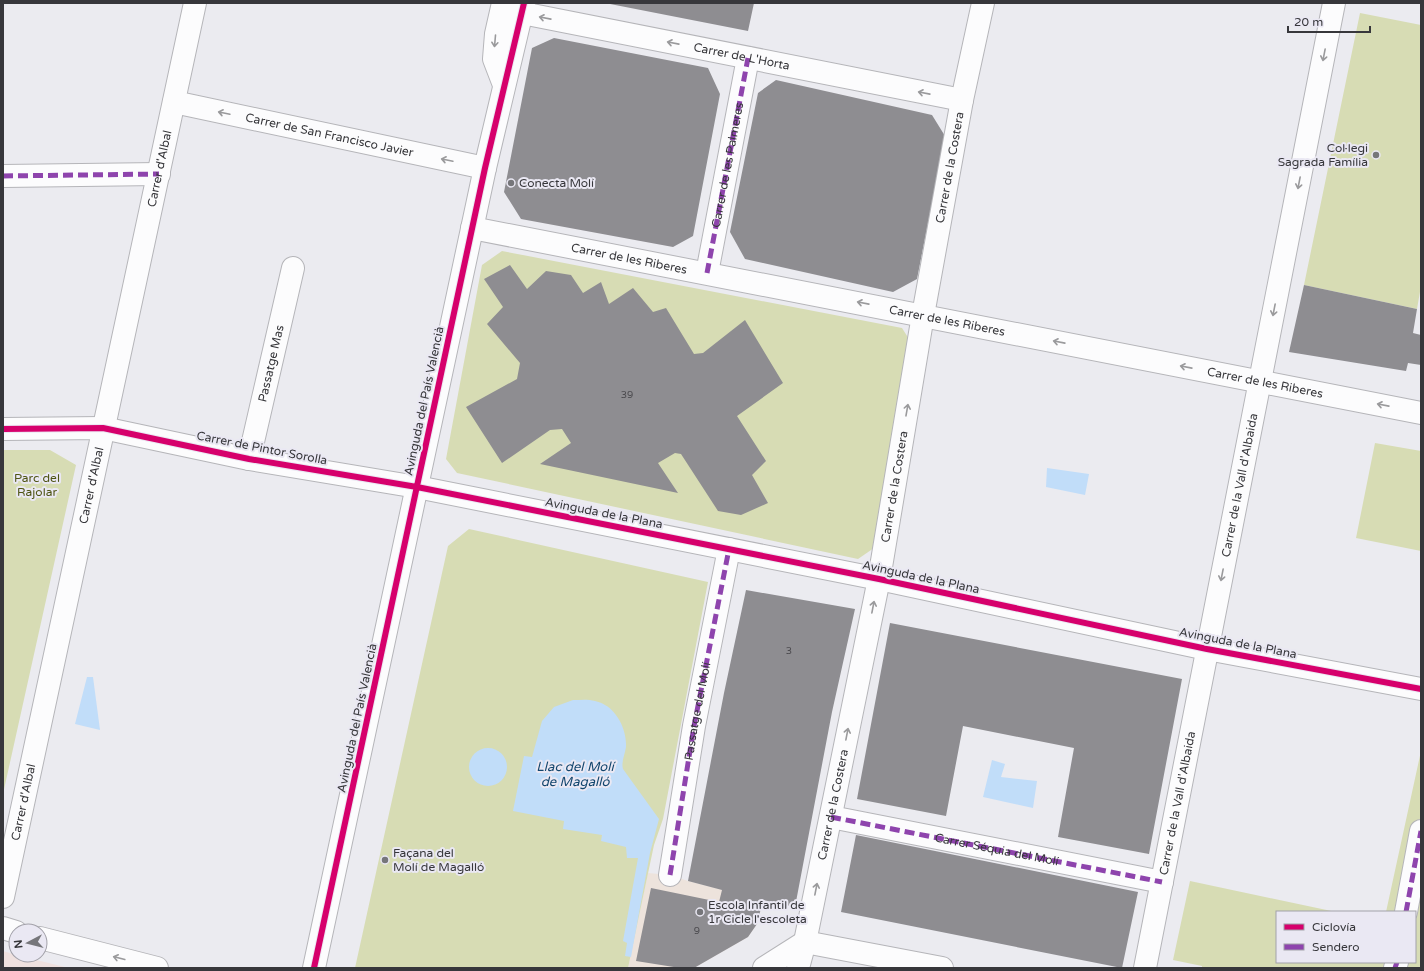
<svg xmlns="http://www.w3.org/2000/svg" width="1424" height="971" font-family="'Varela Round',sans-serif">
<style>
.industrial{fill:#efe1df}
.education{fill:#ede3dc}
.green{fill:#d7dcb4}
.water{fill:#c1ddf9}
.building{fill:#8e8d91}
.lines{fill:none;stroke-linecap:round;stroke-linejoin:round}
.minor-casing{stroke:#b5b5b9;stroke-width:24}
.minor{stroke:#fcfcfd;stroke-width:22}
.quiet{stroke:#8e44ad;stroke-width:5;stroke-dasharray:10 5;stroke-linecap:butt}
.cycleway-casing{stroke:#eae8f3;stroke-width:8}
.cycleway{stroke:#d6006c;stroke-width:6}
.oneway{stroke:#9a9a9c}
.poi-dot{fill:#76767a;stroke:#eae8f3;stroke-width:1.5}
.labels{text-anchor:middle;dominant-baseline:central;stroke-width:4;stroke-linejoin:round;paint-order:stroke}
.number-label{font-size:10px;fill:#4d4c50}
.street-label{font-size:12px;fill:#37373b;stroke:#eae8f3}
.poi-label{font-size:12px;fill:#37373b;stroke:#eae8f3;text-anchor:start}
.park-label{font-size:12px;fill:#4f5514;stroke:#eae8f3}
.water-label{font-size:13px;font-style:italic;fill:#12456d;stroke:#eae8f3}
</style>
<rect width="100%" height="100%" fill="#ebebf0"/>
<path class="industrial" d="M 3,951 L 16,955 L 69,968 L 3,968 Z"/>
<path class="education" d="M 648,873 L 670,875 L 688,881 L 763,900 L 757,924 L 748,937 L 694,968 L 628,968 Z"/>
<path class="green" d="M 1360,13 L 1421,25 L 1421,286 L 1417,309 L 1304,285 Z
M 502,251 L 902,328 L 914,347 L 874,548 L 858,559 L 457,473 L 446,459 L 482,265 Z
M 1375,443 L 1421,451 L 1421,551 L 1356,538 Z
M 3,450 L 50,450 L 76,465 L 3,794 Z
M 469,529 L 708,582 L 663,819 L 654,845 L 628,968 L 355,968 L 448,546 Z
M 1421,751 L 1421,968 L 1202,968 L 1202,966 L 1173,960 L 1190,881 L 1336,912 L 1277,912 L 1277,962 L 1415,962 L 1415,912 L 1386,912 Z"/>
<path class="water" d="M 1047,468 L 1089,474 L 1085,495 L 1046,487 Z
M 87,677 L 93,677 L 100,730 L 75,724 Z
M 573,700 C 580,700 588,699 595,701 C 615,705 627,728 626,747 C 625,754 621,762 623,769 L 659,819 L 650,853 L 631,957 L 625,956 L 627,943 L 623,941 L 638,858 L 627,858 L 626,847 L 601,841 L 602,835 L 563,829 L 564,821 L 513,811 L 524,756 L 532,757 L 542,721 L 554,707 Z
M469 767a19 19 0 1 1 38 0a19 19 0 1 1-38 0Z
M 992,760 L 1005,764 L 1001,777 L 1037,781 L 1033,808 L 983,797 Z"/>
<path class="building" d="M 605,3 L 754,3 L 748,31 Z
M 554,38 L 708,68 L 720,94 L 693,236 L 673,247 L 521,219 L 504,192 L 532,48 Z
M 776,80 L 932,115 L 945,136 L 917,279 L 893,292 L 745,259 L 730,232 L 758,93 Z
M 510,265 L 527,289 L 546,271 L 571,275 L 583,293 L 601,282 L 609,304 L 633,288 L 653,312 L 666,308 L 694,354 L 703,353 L 745,320 L 783,383 L 737,416 L 766,461 L 752,475 L 768,503 L 741,515 L 718,511 L 681,454 L 675,453 L 658,463 L 678,493 L 540,464 L 571,443 L 562,429 L 550,430 L 502,463 L 466,407 L 517,379 L 520,363 L 487,324 L 503,307 L 484,279 Z
M 1304,285 L 1417,309 L 1413,333 L 1421,335 L 1421,365 L 1408,363 L 1406,371 L 1289,352 Z
M 746,590 L 855,609 L 832,712 L 795,907 L 763,900 L 757,924 L 748,937 L 694,968 L 680,968 L 636,961 L 651,888 L 719,902 L 722,890 L 688,881 L 724,693 Z
M 890,623 L 1182,679 L 1149,854 L 1058,837 L 1074,748 L 963,726 L 946,816 L 857,799 Z
M 856,835 L 1138,892 L 1122,968 L 841,912 Z"/>
<g class="lines">
<defs>
<g id="minor">
<path d="M 503,3 L 496,34 L 494,59 L 504,85"/>
<path id="s1" d="M 522,13 L 962,100"/>
<path id="s2" d="M 174,102 L 485,168"/>
<path d="M 3,176 L 159,174"/>
<path id="s3" d="M 472,228 L 1421,413"/>
<path id="s4" d="M 707,273 L 748,58"/>
<path d="M 3,429 L 103,428 L 249,459 L 417,487 L 879,579 L 1207,649 L 1421,689"/>
<path id="s5" d="M 249,459 L 293,268"/>
<path id="s6" d="M 831,817 L 1162,882"/>
<path id="s7" d="M 670,875 L 694,726 L 729,549"/>
<path id="s8" d="M 3,897 L 195,3"/>
<path d="M 1406,912 L 1421,831"/>
<path d="M 3,928 L 16,932"/>
<path d="M 40,938 L 157,968"/>
<path d="M 314,968 L 485,168 L 524,3"/>
<path d="M 764,968 L 805,942 L 942,968"/>
<path id="s9" d="M 798,968 L 805,942 L 879,579 L 923,315 L 962,100 L 983,3"/>
<path id="s10" d="M 1145,968 L 1334,3"/>
<path d="M 1395,968 L 1397,962"/>
</g>
</defs>
<use href="#minor" class="minor-casing"/>
<use href="#minor" class="minor"/>
<path class="quiet" d="M 3,176 L 159,174
M 707,273 L 748,58
M 831,817 L 1162,882
M 670,875 L 694,726 L 729,549
M 1406,912 L 1421,831
M 1395,968 L 1397,962"/>
<defs>
<path id="cycleway" d="M 3,429 L 103,428 L 249,459 L 417,487 L 879,579 L 1207,649 L 1421,689
M 314,968 L 485,168 L 524,3"/>
</defs>
<use href="#cycleway" class="cycleway-casing"/>
<use href="#cycleway" class="cycleway"/>
</g>
<defs><path id="oneway-shaft" d="M-6 0H5M1.5-3L5.5 0L1.5 3" fill="none" stroke-width="1.6" stroke-linecap="round" stroke-linejoin="round"/></defs>
<g class="oneway">
<use href="#oneway-shaft" transform="translate(545 18) rotate(-169)"/>
<use href="#oneway-shaft" transform="translate(495 41) rotate(95)"/>
<use href="#oneway-shaft" transform="translate(673 43) rotate(-169)"/>
<use href="#oneway-shaft" transform="translate(1324 55) rotate(101)"/>
<use href="#oneway-shaft" transform="translate(924 93) rotate(-169)"/>
<use href="#oneway-shaft" transform="translate(224 113) rotate(-168)"/>
<use href="#oneway-shaft" transform="translate(447 160) rotate(-168)"/>
<use href="#oneway-shaft" transform="translate(1299 183) rotate(101)"/>
<use href="#oneway-shaft" transform="translate(863 303) rotate(-169)"/>
<use href="#oneway-shaft" transform="translate(1274 310) rotate(101)"/>
<use href="#oneway-shaft" transform="translate(1059 342) rotate(-169)"/>
<use href="#oneway-shaft" transform="translate(1186 367) rotate(-169)"/>
<use href="#oneway-shaft" transform="translate(1383 405) rotate(-169)"/>
<use href="#oneway-shaft" transform="translate(907 410) rotate(-80)"/>
<use href="#oneway-shaft" transform="translate(1222 575) rotate(101)"/>
<use href="#oneway-shaft" transform="translate(873 607) rotate(-79)"/>
<use href="#oneway-shaft" transform="translate(847 734) rotate(-79)"/>
<use href="#oneway-shaft" transform="translate(816 889) rotate(-79)"/>
<use href="#oneway-shaft" transform="translate(119 958) rotate(-166)"/>
</g>
<g class="poi-dot">
<circle cx="1376" cy="155" r="4"/>
<circle cx="511" cy="183" r="4"/>
<circle cx="385" cy="860" r="4"/>
<circle cx="700" cy="912" r="4"/>
</g>
<g class="labels">
<g class="number-label">
<text x="627" y="395">39</text>
<text x="789" y="651">3</text>
<text x="697" y="931">9</text>
</g>
<g class="street-label">
<text stroke="none"><textPath href="#s1" startOffset="224">Carrer de L'Horta</textPath></text>
<text stroke="none"><textPath href="#s2" startOffset="159">Carrer de San Francisco Javier</textPath></text>
<text stroke="none"><textPath href="#s4" startOffset="110">Carrer de les Palmeres</textPath></text>
<text stroke="none"><textPath href="#s9" startOffset="815">Carrer de la Costera</textPath></text>
<text stroke="none"><textPath href="#s8" startOffset="745">Carrer d'Albal</textPath></text>
<text stroke="none"><textPath href="#s3" startOffset="160">Carrer de les Riberes</textPath></text>
<text stroke="none"><textPath href="#s3" startOffset="484">Carrer de les Riberes</textPath></text>
<text stroke="none"><textPath href="#s5" startOffset="98">Passatge Mas</textPath></text>
<text stroke="none"><textPath href="#s3" startOffset="808">Carrer de les Riberes</textPath></text>
<text transform="translate(424 401) rotate(-78)">Avinguda del País Valencià</text>
<text transform="translate(262 448) rotate(11)">Carrer de Pintor Sorolla</text>
<text stroke="none"><textPath href="#s8" startOffset="421">Carrer d'Albal</textPath></text>
<text stroke="none"><textPath href="#s10" startOffset="492">Carrer de la Vall d'Albaida</textPath></text>
<text stroke="none"><textPath href="#s9" startOffset="491">Carrer de la Costera</textPath></text>
<text transform="translate(604 513) rotate(11)">Avinguda de la Plana</text>
<text transform="translate(921 577) rotate(12)">Avinguda de la Plana</text>
<text transform="translate(1238 643) rotate(11)">Avinguda de la Plana</text>
<text stroke="none"><textPath href="#s7" startOffset="166">Passatge del Molí</textPath></text>
<text transform="translate(357 718) rotate(-78)">Avinguda del País Valencià</text>
<text stroke="none"><textPath href="#s8" startOffset="97">Carrer d'Albal</textPath></text>
<text stroke="none"><textPath href="#s10" startOffset="168">Carrer de la Vall d'Albaida</textPath></text>
<text stroke="none"><textPath href="#s9" startOffset="167">Carrer de la Costera</textPath></text>
<text stroke="none"><textPath href="#s6" startOffset="169">Carrer Séquia del Molí</textPath></text>
</g>
<g class="poi-label">
<text x="1368" y="148" text-anchor="end">Col·legi<tspan x="1368" dy="14">Sagrada Família</tspan></text>
<text x="519" y="183">Conecta Molí</text>
<text x="393" y="853">Façana del<tspan x="393" dy="14">Molí de Magalló</tspan></text>
<text x="708" y="905">Escola Infantil de<tspan x="708" dy="14">1r Cicle l'escoleta</tspan></text>
</g>
<g class="park-label">
<text x="37" y="478">Parc del<tspan x="37" dy="14">Rajolar</tspan></text>
</g>
<g class="water-label">
<text x="575" y="767">Llac del Molí<tspan x="575" dy="15">de Magalló</tspan></text>
</g>
</g>
<rect width="1424" height="971" fill="none" stroke="#37373b" stroke-width="8"/>
<rect x="1276" y="911" width="140" height="52" fill="#eae8f3" stroke="#a2a1a9"/>
<rect x="1284" y="924" width="20" height="6" fill="#d6006c" stroke="#a2a1a9"/>
<text x="1312" y="931" font-size="12" fill="#37373b">Ciclovía</text>
<rect x="1284" y="944" width="20" height="6" fill="#8e44ad" stroke="#a2a1a9"/>
<text x="1312" y="951" font-size="12" fill="#37373b">Sendero</text>
<g transform="translate(28 943) rotate(263)"><circle r="19" fill="#eae8f3" stroke="#a2a1a9"/>
<path d="M0-3L7 15L0 10L-7 15Z" fill="#76767a"/>
<text y="-6" font-size="11" font-weight="bold" text-anchor="middle" fill="#37373b">N</text>
</g>
<path d="M1288 26v6h82v-6" fill="none" stroke="#37373b" stroke-width="2"/>
<text x="1294" y="26" font-size="12" fill="#37373b" stroke="#eae8f3" stroke-width="3" paint-order="stroke">20 m</text>
</svg>
